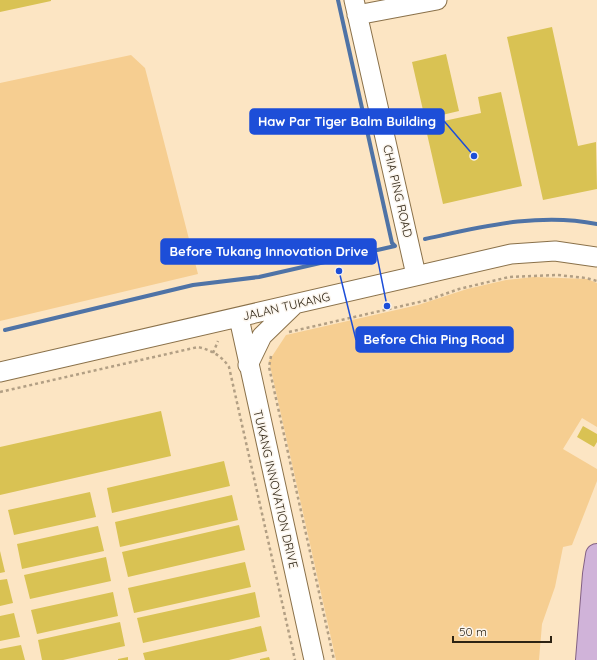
<svg xmlns="http://www.w3.org/2000/svg" width="597" height="660" font-family="Quicksand,sans-serif">
<style>
.green{fill:#f6ce91}
.lines{fill:none;stroke-linecap:round;stroke-linejoin:round}
.stream{stroke:#4f73a6;stroke-width:4}
.building{fill:#d9c253}
.minor-casing{stroke:#8a714a;stroke-width:21}
.major-casing{stroke:#826083;stroke-width:24}
.path{stroke:#b29f84;stroke-width:2.5;stroke-dasharray:3 3;stroke-linecap:butt}
.minor{stroke:#fff;stroke-width:19}
.major{stroke:#d0b3d9;stroke-width:22}
.labels{text-anchor:middle;dominant-baseline:central;stroke-width:3;stroke-linejoin:round;paint-order:stroke}
.street-label{font-size:12px;fill:#2d2313;stroke:#fbf5ed}
.leader{fill:none;stroke:#1d4ed8;stroke-width:1.5}
.callout-dot{fill:#1d4ed8;stroke:#fbf5ed;stroke-width:1.5}
.callout{fill:#1d4ed8;stroke:#1d4ed8;stroke-width:1.5}
.callout-label{font-size:13px;text-anchor:middle;font-weight:bold;fill:#fff}
</style>
<rect width="100%" height="100%" fill="#fce5c3"/>
<path class="green" d="M 131,55 L 145,68 L 198,274 L 0,321 L 0,83 Z
M 534,277 L 587,279 L 597,283 L 597,427 L 582,418 L 563,449 L 597,469 L 597,481 L 572,545 L 563,547 L 555,587 L 542,624 L 539,660 L 336,660 L 269,361 L 286,335 L 418,305 L 467,289 L 506,280 Z"/>
<g class="lines">
<path class="stream" d="M 425,239 C 481,227 539,212 597,224
M 5,330 L 193,285 L 259,277 L 395,246 L 392,243 L 338,0"/>
</g>
<path class="building" d="M 0,0 L 51,0 L 51,1 L 0,12 Z
M 552,27 L 578,146 L 596,142 L 597,189 L 543,200 L 507,37 Z
M 446,54 L 459,111 L 425,119 L 412,62 Z
M 501,92 L 522,186 L 443,204 L 425,125 L 481,113 L 478,97 Z
M 161,411 L 171,456 L 0,495 L 0,447 Z
M 583,426 L 597,434 L 597,442 L 594,447 L 577,437 Z
M 224,461 L 230,486 L 112,513 L 107,488 Z
M 90,492 L 96,517 L 14,535 L 8,510 Z
M 232,495 L 238,520 L 120,547 L 115,522 Z
M 239,525 L 245,550 L 128,577 L 122,552 Z
M 98,526 L 104,551 L 22,569 L 17,544 Z
M 0,551 L 5,572 L 0,573 Z
M 106,557 L 111,581 L 30,599 L 24,575 Z
M 245,562 L 251,587 L 134,613 L 128,588 Z
M 7,579 L 13,603 L 0,606 L 0,580 Z
M 113,592 L 118,616 L 37,634 L 31,610 Z
M 255,592 L 260,617 L 143,643 L 137,618 Z
M 14,613 L 20,637 L 0,641 L 0,616 Z
M 120,622 L 125,646 L 63,660 L 42,660 L 38,640 Z
M 261,626 L 267,651 L 229,660 L 145,660 L 143,653 Z
M 21,645 L 25,660 L 0,660 L 0,649 Z
M 128,657 L 128,660 L 118,660 L 118,659 Z
M 269,657 L 270,660 L 260,660 L 260,659 Z"/>
<g class="lines">
<defs>
<path id="minor" d="M 354,0 L 416,275
M 357,15 L 437,0
M 239,318 L 314,660
M 248,365 L 262,336 L 294,305
M 0,372 L 511,254 L 555,251 L 597,257"/>
<path id="major" d="M 587,660 L 594,574 L 597,555"/>
</defs>
<use href="#minor" class="minor-casing"/>
<use href="#major" class="major-casing"/>
<path class="path" d="M 289,332 L 428,300 L 459,289 L 509,277 L 558,275 L 586,278 L 597,281
M 213,353 L 218,341
M 271,356 L 269,367 L 334,660
M 0,392 L 198,347 C 211,350 222,356 229,367 L 295,660"/>
<use href="#minor" class="minor"/>
<use href="#major" class="major"/>
</g>
<g class="labels">
<g class="street-label">
<text transform="translate(398 191) rotate(77)">CHIA PING ROAD</text>
<text transform="translate(286 306) rotate(-13)">JALAN TUKANG</text>
<text transform="translate(276 489) rotate(77)">TUKANG INNOVATION DRIVE</text>
</g>
</g>
<path class="leader" d="M474 156L444 121M387 306L376 251M339 271L356 340"/>
<g class="callout-dot">
<circle cx="474" cy="156" r="4"/>
<circle cx="387" cy="306" r="4"/>
<circle cx="339" cy="271" r="4"/>
</g>
<g class="callout">
<rect x="250" y="109" width="194" height="25" rx="4"/>
<rect x="161" y="239" width="215" height="25" rx="4"/>
<rect x="356" y="327" width="157" height="25" rx="4"/>
</g>
<g class="callout-label">
<text x="347" y="126">Haw Par Tiger Balm Building</text>
<text x="269" y="256">Before Tukang Innovation Drive</text>
<text x="434" y="344">Before Chia Ping Road</text>
</g>
<path d="M453 636v6h98v-6" fill="none" stroke="#2d2313" stroke-width="2"/>
<text x="459" y="636" font-size="12" fill="#2d2313" stroke="#fbf5ed" stroke-width="3" paint-order="stroke">50 m</text>
</svg>
